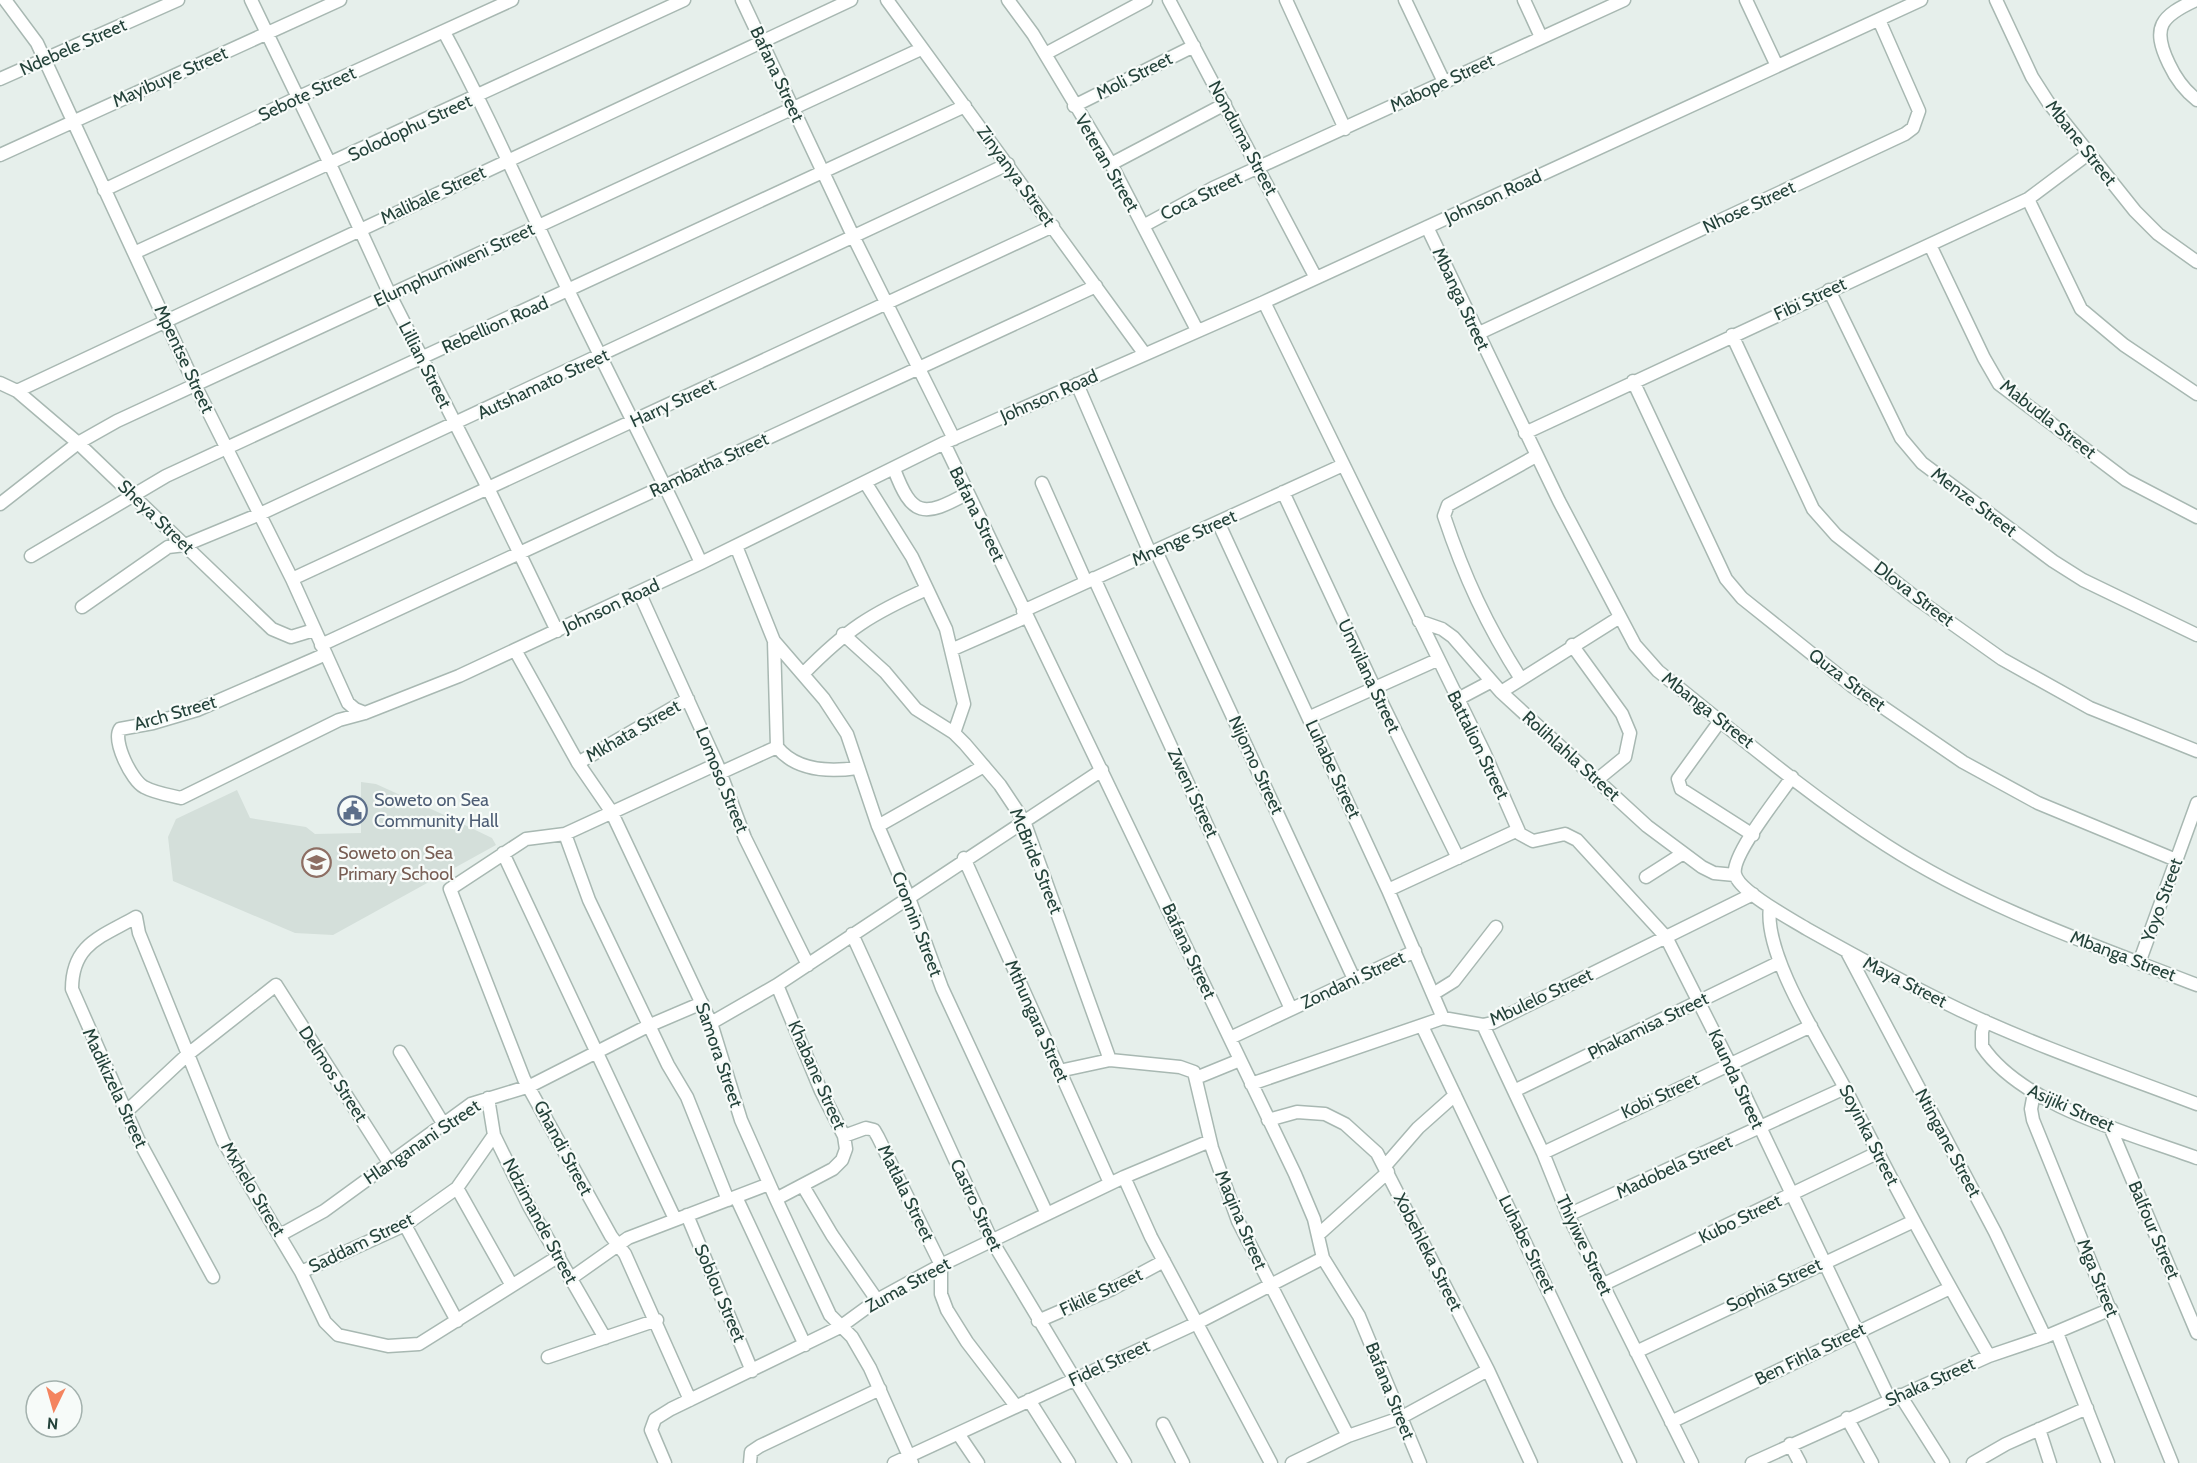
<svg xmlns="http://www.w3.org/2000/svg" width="2197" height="1463" font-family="Cabin,sans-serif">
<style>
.built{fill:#d4dfda}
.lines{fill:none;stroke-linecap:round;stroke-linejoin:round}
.street-casing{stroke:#a8b8b2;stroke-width:15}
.street{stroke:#fff;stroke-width:12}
.labels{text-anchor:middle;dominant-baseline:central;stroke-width:4.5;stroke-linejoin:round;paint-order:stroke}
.street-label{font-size:18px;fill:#24423a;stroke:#f7fbf9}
.service-label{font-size:18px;fill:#4e5e75;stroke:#f7fbf9;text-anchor:start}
.education-label{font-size:18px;fill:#785e54;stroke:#f7fbf9;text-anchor:start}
</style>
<rect width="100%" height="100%" fill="#e6efeb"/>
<path class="built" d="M 361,782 L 376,784 L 442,814 L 492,838 L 496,845 L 333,935 L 295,933 L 173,881 L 168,837 L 176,819 L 237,790 L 250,818 L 306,827 L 315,834 L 361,833 Z"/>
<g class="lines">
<defs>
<path id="street" d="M 5,0 L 37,43 L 195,385 L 292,579 L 348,703 L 355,709 L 365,713
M 251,0 L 330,164 L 390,295 L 488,488 L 557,631
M 742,0 L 854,238 L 954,439
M 887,0 L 1144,353
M 1008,0 L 1033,34 L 1111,164 L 1197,330
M 1169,0 L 1316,278
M 1286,0 L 1345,129
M 1405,0 L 1444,82
M 1524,0 L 1541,37
M 1746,0 L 1777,66
M 1996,0 L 2032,77 L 2048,102 L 2135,211 L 2158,234 L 2197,262
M 2196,0 C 2161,16 2151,27 2169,64 C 2176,79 2184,90 2197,100
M 444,32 C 490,117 528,206 570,294 C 613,384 660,472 701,563
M 1045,54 L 1146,0
M 0,79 L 178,0
M 1074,106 L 1194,46
M 0,155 L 340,0
M 1111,164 L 1225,104
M 104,190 L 299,97 L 512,0
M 2028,199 L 2081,309 L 2124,345 L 2197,394
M 1143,226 L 1213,188 L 1624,0
M 1427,227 L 1559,501 L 1635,645 L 1658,671 C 1732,730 1806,794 1886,845 C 1982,907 2091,944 2197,985
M 1930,245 L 1984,358 L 1999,384 L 2126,480 L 2197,517
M 134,253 L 684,0
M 1829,290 L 1901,438 L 1922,463 L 2053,561 L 2083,580 L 2197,635
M 1264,302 L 1484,752 L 1520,834 L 1533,841 L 1565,834 L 1577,840 L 1666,937 L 1730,1064 L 1890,1400
M 1477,334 L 1905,134 L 1913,128 L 1919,111 L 1879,20
M 1732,335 L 1813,509 L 1836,535 L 1916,598 L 2002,659 L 2090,708 L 2197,751
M 1633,381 L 1726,579 L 1742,598 L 1852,686 L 1963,762 L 2038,803 L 2176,860
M 0,383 L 17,391 L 78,443 L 272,629 L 291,637 L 314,630
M 1077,384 L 1150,553
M 17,391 L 851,0
M 1525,433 L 2028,199 L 2088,154
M 944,443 L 1295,1174 L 1314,1219 L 1323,1258 L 1359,1316 L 1420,1463
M 894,469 C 912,517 923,518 968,493
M 865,482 L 912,557 L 946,629 L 964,704 L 954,733
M 1042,483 L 1086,582
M 1283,492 L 1375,689 L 1458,858
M 0,504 L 78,443 L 117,421 L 921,49
M 1218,522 L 1388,890 L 1443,1018
M 736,546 L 774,641 L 824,699 L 847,734 L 878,826 L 909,898 L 942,988 L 1047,1214
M 1156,551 L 1354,979
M 31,556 L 166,476 L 965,106
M 1094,578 L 1291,1009
M 292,579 L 1053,226
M 639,592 L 717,764 L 745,838 L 808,965
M 82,607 L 168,547 L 185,545 L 260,514 L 1008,164
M 1023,611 L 1343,465
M 1419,621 L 1442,629 L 1453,637 L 1501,692 L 1647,826 L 1702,867 L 1714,873 L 1735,875
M 843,634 L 885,672 L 916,709 L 954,733 L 965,744 L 1000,785 L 1024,821 L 1110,1060
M 774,641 L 777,747
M 321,645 L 1096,286
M 1572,645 L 1622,714 L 1630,733 L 1625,757 L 1598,779
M 515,650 L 578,763 L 611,811 L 711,1023 L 741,1120 L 776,1199 L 830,1315 L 852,1337 L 870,1368 L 912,1463
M 951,650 L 1026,617
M 326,654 L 197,710 L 153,723 L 120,729 C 112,741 132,781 144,787 C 155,793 169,795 181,798 L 339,720 L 365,713 L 459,676 L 701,563 L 944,443 L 1264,302 L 1921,0
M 803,674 C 847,629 871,614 927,589
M 1521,679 C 1487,626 1464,576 1444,516 L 1448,505 L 1536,456
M 1501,692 L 1620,617
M 1456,700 L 1490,682
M 1310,717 L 1437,660
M 1720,721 L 1678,779 L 1681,789 L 1753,835
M 777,747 C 796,771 829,772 857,768
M 578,763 L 688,699
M 720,773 L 777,747
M 1792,777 C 1780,795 1731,855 1735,874 C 1739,892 1791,919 1807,929 C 1857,957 1908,985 1960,1010 C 2036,1046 2118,1074 2197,1104
M 878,826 L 984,766
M 565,834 L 589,900 L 668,1065 L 687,1097 L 728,1200
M 503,853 L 675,1219
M 964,858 L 1110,1183
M 1646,877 L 1682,854
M 1388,890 L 1518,830
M 1770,907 C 1763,955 1823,1046 1846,1090 C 1891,1180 1939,1269 1989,1356
M 852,934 L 992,1241 L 1125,1463
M 1847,952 L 1995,1232 L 2045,1337
M 2139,963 L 2197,803
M 1433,994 L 1454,981 L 1496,927
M 1985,1021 L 1982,1032 L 1982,1046 C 2022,1106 2132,1134 2197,1158
M 711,1023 L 777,985 L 1102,770
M 1483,1025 L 1543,1153 L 1568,1215 L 1692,1463
M 1422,1026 L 1630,1463
M 1230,1038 L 1415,951
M 400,1052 L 444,1125
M 1059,1071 L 1110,1060 L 1180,1067 L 1194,1072 L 1212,1148 L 1238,1221 L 1348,1436
M 1196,1078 L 1240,1060
M 1251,1084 L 1443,1018 L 1483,1025 L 1492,1023 L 1753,894
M 1514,1091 L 1780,962
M 2034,1093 L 2031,1109 L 2033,1120 L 2172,1463
M 488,1098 L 494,1135 L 529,1206 L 605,1338
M 127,1111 L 187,1055 L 276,985 L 390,1164
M 1268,1120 L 1297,1112 L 1325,1114 L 1345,1124 L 1377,1153 L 1488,1370 L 1531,1463
M 2110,1127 L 2197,1333
M 844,1136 L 866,1128 L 874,1130 L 878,1137 L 941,1265 L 941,1294 L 947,1310 L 967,1342 L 1016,1406
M 1543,1153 L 1811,1026
M 1385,1166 L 1418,1128 L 1455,1095
M 1124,1177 L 1151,1237 L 1271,1463
M 803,1186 L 832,1235 L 877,1300
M 457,1188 L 511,1284
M 736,1197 L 805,1345
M 776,1199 L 833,1169 L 842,1160 L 846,1149 L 844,1136 L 821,1091 L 777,985
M 687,1215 L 752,1371
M 1568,1215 L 1845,1088
M 405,1225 L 457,1321
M 280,1235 L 324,1211 L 471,1104 L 530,1086 L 648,1026 L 702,1003
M 1318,1235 L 1388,1172
M 301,1272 L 405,1225 L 457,1188 L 494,1135
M 213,1277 L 138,1139 L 72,989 C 72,944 101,937 136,917 L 139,933 L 223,1141 L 301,1272 L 325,1322 L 338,1335 L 388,1346 L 419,1344 L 559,1256
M 570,1279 L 628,1238 L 769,1184
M 1602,1285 L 1877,1153
M 1038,1321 L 1112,1289 L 1164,1261
M 2057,1333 L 2108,1463
M 1636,1352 L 1914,1221
M 548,1357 L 657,1320
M 1900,1395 L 1943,1463
M 690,1400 L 625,1254 L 611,1236 L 524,1079 L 450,889 L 526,839 L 565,834 L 717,764
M 1029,1400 L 1069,1463
M 1847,1418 L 1872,1463
M 1671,1422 L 1950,1288
M 1163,1424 L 1183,1463
M 2039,1429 L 2050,1463
M 959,1435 L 978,1463
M 1790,1444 L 1800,1463
M 665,1463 L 651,1430 L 655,1419 L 671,1409 L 840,1327 L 877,1300 L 941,1265 L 1124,1177 L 1210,1141
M 750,1463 L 751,1452 L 760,1446 L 880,1389
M 894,1463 L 1197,1323 L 1323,1258
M 1292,1463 L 1348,1436 L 1400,1418 L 1488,1370
M 1752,1463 L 1989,1356 L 2045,1337 L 2111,1309
M 1973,1463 L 2006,1444 L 2087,1408"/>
</defs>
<use href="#street" class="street-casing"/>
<use href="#street" class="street"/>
</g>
<defs>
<symbol id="civic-ring" viewBox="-11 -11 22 22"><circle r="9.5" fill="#f7fbf9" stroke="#5c6f8a" stroke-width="1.5"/><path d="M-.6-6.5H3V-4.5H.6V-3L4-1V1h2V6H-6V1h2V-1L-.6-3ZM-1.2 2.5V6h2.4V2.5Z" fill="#5c6f8a"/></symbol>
<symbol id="school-ring" viewBox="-11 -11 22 22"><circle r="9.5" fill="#f7fbf9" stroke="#8d6e63" stroke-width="1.5"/><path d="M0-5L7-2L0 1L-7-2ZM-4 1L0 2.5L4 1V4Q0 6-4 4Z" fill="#8d6e63"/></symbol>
</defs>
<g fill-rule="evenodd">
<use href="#civic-ring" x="336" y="794" width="33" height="33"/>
<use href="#school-ring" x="300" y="846" width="33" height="33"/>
</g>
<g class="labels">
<g class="street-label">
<text transform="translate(73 47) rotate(-24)">Ndebele Street</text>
<text transform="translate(777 74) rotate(65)">Bafana Street</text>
<text transform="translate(1134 76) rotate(-27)">Moli Street</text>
<text transform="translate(170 77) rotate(-24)">Mayibuye Street</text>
<text transform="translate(1442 83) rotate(-25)">Mabope Street</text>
<text transform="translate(307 94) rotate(-25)">Sebote Street</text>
<text transform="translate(410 128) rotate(-25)">Solodophu Street</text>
<text transform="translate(1243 138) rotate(62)">Nonduma Street</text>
<text transform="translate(2081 143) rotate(52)">Mbane Street</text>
<text transform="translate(1107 163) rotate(60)">Veteran Street</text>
<text transform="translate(1016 176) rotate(54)">Zinyanya Street</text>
<text transform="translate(433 195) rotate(-25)">Malibale Street</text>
<text transform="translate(1201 196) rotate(-26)">Coca Street</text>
<text transform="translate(1493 197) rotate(-25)">Johnson Road</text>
<text transform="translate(1749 207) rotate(-25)">Nhose Street</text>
<text transform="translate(454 265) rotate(-25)">Elumphumiweni Street</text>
<text transform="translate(1461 299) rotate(65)">Mbanga Street</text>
<text transform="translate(1810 299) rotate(-25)">Fibi Street</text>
<text transform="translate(495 325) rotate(-24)">Rebellion Road</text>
<text transform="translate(184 359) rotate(65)">Mpentse Street</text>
<text transform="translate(425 365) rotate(63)">Lillian Street</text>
<text transform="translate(543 384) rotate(-25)">Autshamato Street</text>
<text transform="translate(1049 396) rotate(-24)">Johnson Road</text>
<text transform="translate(673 403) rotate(-25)">Harry Street</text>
<text transform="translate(2048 419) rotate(38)">Mabudla Street</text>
<text transform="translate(709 465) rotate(-25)">Rambatha Street</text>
<text transform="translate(1974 502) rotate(37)">Menze Street</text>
<text transform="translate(977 514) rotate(64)">Bafana Street</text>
<text transform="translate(156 517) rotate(44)">Sheya Street</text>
<text transform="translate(1184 538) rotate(-24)">Mnenge Street</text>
<text transform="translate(1914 594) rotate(37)">Dlova Street</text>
<text transform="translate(611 606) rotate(-25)">Johnson Road</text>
<text transform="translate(1369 676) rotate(65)">Umvilana Street</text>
<text transform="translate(1847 680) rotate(37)">Quza Street</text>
<text transform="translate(1708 710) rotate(38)">Mbanga Street</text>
<text transform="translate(175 713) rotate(-16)">Arch Street</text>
<text transform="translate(633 731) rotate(-30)">Mkhata Street</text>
<text transform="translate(1478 745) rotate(64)">Battalion Street</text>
<text transform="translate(1571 756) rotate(42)">Rolihlahla Street</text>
<text transform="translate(1256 765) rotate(65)">Nijomo Street</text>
<text transform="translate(1333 769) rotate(65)">Luhabe Street</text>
<text transform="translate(722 780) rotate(68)">Lomoso Street</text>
<text transform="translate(1193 793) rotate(65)">Zweni Street</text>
<text transform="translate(1036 861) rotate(68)">McBride Street</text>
<text transform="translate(2162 900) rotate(-70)">Yoyo Street</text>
<text transform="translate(917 924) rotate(69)">Cronnin Street</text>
<text transform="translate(1189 951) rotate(65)">Bafana Street</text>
<text transform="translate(2123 956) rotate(21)">Mbanga Street</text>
<text transform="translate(1353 980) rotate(-25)">Zondani Street</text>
<text transform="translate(1905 982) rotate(27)">Maya Street</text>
<text transform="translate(1541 997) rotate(-25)">Mbulelo Street</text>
<text transform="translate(1037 1021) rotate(66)">Mthungara Street</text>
<text transform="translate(1648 1026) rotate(-26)">Phakamisa Street</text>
<text transform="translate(719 1055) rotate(71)">Samora Street</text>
<text transform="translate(333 1074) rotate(57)">Delmos Street</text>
<text transform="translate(817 1075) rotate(66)">Khabane Street</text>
<text transform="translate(1736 1079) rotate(65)">Kaunda Street</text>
<text transform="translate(115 1088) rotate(65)">Madikizela Street</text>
<text transform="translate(1660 1096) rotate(-25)">Kobi Street</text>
<text transform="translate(2071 1108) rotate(24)">Asijiki Street</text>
<text transform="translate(1869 1135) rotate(63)">Soyinka Street</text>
<text transform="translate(422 1142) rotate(-34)">Hlanganani Street</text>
<text transform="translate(1948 1143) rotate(62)">Ntingane Street</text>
<text transform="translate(563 1148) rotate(62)">Ghandi Street</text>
<text transform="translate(1674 1167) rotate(-25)">Madobela Street</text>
<text transform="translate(253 1189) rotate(59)">Mxhelo Street</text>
<text transform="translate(906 1193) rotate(64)">Matlala Street</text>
<text transform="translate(976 1205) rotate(65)">Castro Street</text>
<text transform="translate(1740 1219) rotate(-26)">Kubo Street</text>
<text transform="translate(1241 1220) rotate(67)">Maqina Street</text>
<text transform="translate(540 1221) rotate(62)">Ndzimande Street</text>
<text transform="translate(2154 1230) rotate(67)">Balfour Street</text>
<text transform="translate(361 1243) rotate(-26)">Saddam Street</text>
<text transform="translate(1527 1244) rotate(64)">Luhabe Street</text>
<text transform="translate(1584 1245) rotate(65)">Thiyiwe Street</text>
<text transform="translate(1428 1252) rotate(63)">Xobehleka Street</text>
<text transform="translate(2098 1278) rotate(68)">Mga Street</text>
<text transform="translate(908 1285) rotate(-29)">Zuma Street</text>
<text transform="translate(1774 1285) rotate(-25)">Sophia Street</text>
<text transform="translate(1101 1292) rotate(-25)">Fikile Street</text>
<text transform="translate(720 1293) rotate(67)">Soblou Street</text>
<text transform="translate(1810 1354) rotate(-26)">Ben Fihla Street</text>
<text transform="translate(1109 1363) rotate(-25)">Fidel Street</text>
<text transform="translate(1930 1382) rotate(-24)">Shaka Street</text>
<text transform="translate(1390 1391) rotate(68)">Bafana Street</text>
</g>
<g class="service-label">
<text x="374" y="800">Soweto on Sea<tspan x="374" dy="21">Community Hall</tspan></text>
</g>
<g class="education-label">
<text x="338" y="853">Soweto on Sea<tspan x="338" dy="21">Primary School</tspan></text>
</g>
</g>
<g transform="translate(54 1409) rotate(185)"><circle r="28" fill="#f7fbf9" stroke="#a3b1ad" stroke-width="1.5"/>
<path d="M0-4.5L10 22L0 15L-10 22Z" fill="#f4845f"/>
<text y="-9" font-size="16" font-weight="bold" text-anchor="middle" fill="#24423a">N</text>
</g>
</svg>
